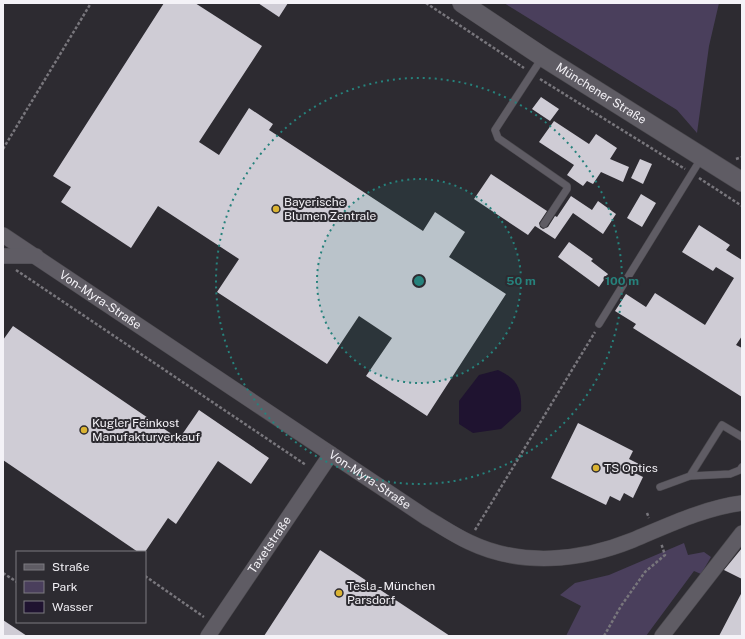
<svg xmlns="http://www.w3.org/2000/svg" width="745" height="639" font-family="'Public Sans',sans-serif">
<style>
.green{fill:#4a3f5c}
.water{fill:#1f1330}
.building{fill:#cfccd5}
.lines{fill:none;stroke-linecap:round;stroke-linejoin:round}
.service-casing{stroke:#4b494e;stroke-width:8}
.minor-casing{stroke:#4b494e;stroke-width:16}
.tertiary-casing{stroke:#4b494e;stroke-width:20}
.path{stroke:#78767c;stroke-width:2.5;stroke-dasharray:3 2;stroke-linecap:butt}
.service{stroke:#5f5c64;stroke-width:7}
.minor{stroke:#5f5c64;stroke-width:15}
.tertiary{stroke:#5f5c64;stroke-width:19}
.ring{fill:none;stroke:#26827c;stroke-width:2;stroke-dasharray:2 4}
.poi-dot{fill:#dab333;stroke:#2d2b31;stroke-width:1.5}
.labels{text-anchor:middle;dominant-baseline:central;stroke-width:4;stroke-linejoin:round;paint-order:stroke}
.street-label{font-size:12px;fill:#f4f2f7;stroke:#2d2b31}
.poi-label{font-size:12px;fill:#f4f2f7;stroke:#2d2b31;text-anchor:start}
.centre{fill:#26827c;stroke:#2d2b31;stroke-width:2}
.ring-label{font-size:12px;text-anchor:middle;font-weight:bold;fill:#26827c;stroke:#2d2b31;stroke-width:4;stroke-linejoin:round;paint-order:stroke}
</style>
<rect width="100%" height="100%" fill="#2d2b31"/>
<path class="green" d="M 504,3 L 719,3 L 709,46 L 697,133 L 677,110 Z
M 684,543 L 688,555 L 704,552 L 711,557 L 701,574 L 694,571 L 646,636 L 566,636 L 581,606 L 560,595 L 575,583 L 609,575 Z"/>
<path class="water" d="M 498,370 C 518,379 522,389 521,411 L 501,429 L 473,433 L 459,424 L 459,401 L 479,375 Z"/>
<path class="building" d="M 164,3 L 195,3 L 262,46 L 199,142 L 219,155 L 249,108 L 273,124 L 269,130 L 423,231 L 435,212 L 465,232 L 449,257 L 506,294 L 427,416 L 366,376 L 392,338 L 359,316 L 327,364 L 217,292 L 239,259 L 158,206 L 131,248 L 61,202 L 71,187 L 53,176 Z
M 258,3 L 288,3 L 279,17 Z
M 541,97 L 559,109 L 550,121 L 532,109 Z
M 554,121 L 589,144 L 596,134 L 617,148 L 610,159 L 629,167 L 623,182 L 601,172 L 593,184 L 587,181 L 583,186 L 567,175 L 574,165 L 539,142 Z
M 640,159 L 652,164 L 643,184 L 631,178 Z
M 491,174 L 547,211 L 539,223 L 540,227 L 543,229 L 548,227 L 555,216 L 557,217 L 571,196 L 592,210 L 598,201 L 616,214 L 603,234 L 573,213 L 555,239 L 535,226 L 528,235 L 474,199 Z
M 641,194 L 656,203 L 642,227 L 627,218 Z
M 699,225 L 730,245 L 726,250 L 742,260 L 742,336 L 736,345 L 742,348 L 742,397 L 633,328 L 636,324 L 615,311 L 626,294 L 646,307 L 655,293 L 705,325 L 734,278 L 716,267 L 713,271 L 682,252 Z
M 569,242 L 593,259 L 591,261 L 608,274 L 599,287 L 558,257 Z
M 13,326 L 179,439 L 199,410 L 269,458 L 251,484 L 218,461 L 176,524 L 168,518 L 145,552 L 138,552 L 3,460 L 3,340 Z
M 578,423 L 633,451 L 629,459 L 639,464 L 635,473 L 643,477 L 633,498 L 624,493 L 620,501 L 610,496 L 606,505 L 551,478 Z
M 742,548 L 742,579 L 724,570 Z
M 320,550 L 450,636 L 264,636 Z
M 742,592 L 742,636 L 719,636 Z
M 3,620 L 27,636 L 3,636 Z"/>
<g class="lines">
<defs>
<path id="service" d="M 542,58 L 495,130 L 498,138 L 567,186 L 567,189 L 544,224
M 599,324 L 702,157
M 690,476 L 722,425 L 742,437
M 660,487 L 690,476 L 730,474 L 740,470 L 742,467"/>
<g id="minor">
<path id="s1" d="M 3,235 L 427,518 C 441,526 454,535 469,542 C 521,567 581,561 633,540 C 669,525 704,508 742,503"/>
<path d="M 3,256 L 36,256"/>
<path id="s2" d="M 208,636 L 331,454"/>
<path d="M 662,636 L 742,533"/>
</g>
<g id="tertiary">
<path id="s3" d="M 462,3 L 543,57 L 742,182"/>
</g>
</defs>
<use href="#service" class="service-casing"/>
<use href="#minor" class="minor-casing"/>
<use href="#tertiary" class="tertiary-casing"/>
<path class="path" d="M 426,3 L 524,68
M 540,79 L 685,169
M 3,149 L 91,3
M 736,159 L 742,157
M 699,178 L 742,206
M 16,270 L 306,465
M 647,513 L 649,518
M 475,530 L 595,332
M 3,573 L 17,582
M 145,576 L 204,617
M 604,636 L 621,606 L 645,572 L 665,555 L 661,543"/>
<use href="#service" class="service"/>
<use href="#minor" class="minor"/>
<use href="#tertiary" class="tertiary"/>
</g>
<circle cx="419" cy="281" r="102" fill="#26827c" fill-opacity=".12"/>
<g class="ring">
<circle cx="419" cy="281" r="102"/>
<circle cx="419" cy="281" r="203"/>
</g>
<g class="poi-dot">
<circle cx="276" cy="209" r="4"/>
<circle cx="84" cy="430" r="4"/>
<circle cx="596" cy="468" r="4"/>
<circle cx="339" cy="593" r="4"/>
</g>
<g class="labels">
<g class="street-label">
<text stroke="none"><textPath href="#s3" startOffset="166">Münchener Straße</textPath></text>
<text stroke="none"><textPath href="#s1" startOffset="117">Von-Myra-Straße</textPath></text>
<text stroke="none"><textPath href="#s1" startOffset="441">Von-Myra-Straße</textPath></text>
<text stroke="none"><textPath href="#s2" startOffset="110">Taxetstraße</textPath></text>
</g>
<g class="poi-label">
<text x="284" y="202">Bayerische<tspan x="284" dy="14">Blumen Zentrale</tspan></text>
<text x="92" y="423">Kugler Feinkost<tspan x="92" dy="14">Manufakturverkauf</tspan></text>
<text x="604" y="468">TS Optics</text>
<text x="347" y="586">Tesla - München<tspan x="347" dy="14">Parsdorf</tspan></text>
</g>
</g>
<circle cx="419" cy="281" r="6" class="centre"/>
<g class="ring-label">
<text x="521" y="285">50 m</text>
<text x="622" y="285">100 m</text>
</g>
<rect width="745" height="639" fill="none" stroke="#f4f2f7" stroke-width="8"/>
<rect x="16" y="551" width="130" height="72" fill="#2d2b31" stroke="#7d7b80"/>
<rect x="24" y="564" width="20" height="6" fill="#5f5c64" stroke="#7d7b80"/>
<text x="52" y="571" font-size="12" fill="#f4f2f7">Straße</text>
<rect x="24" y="581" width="20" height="12" fill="#4a3f5c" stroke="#7d7b80"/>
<text x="52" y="591" font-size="12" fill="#f4f2f7">Park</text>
<rect x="24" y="601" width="20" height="12" fill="#1f1330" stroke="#7d7b80"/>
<text x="52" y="611" font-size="12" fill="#f4f2f7">Wasser</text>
</svg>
